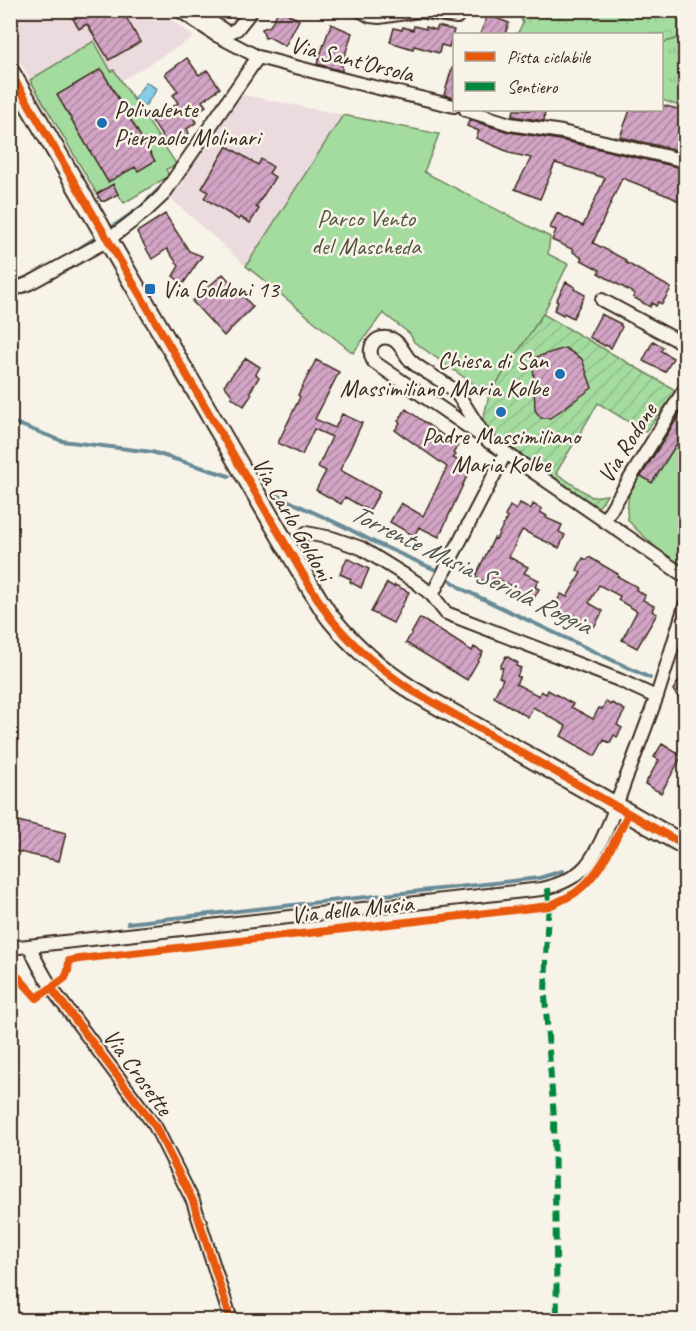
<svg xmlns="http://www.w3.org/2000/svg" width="696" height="1331" font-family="Caveat,sans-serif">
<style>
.built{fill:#ecdbde}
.grass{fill:url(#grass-tufts);stroke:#70835f;stroke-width:1.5}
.forest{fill:url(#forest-crowns);stroke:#70835f;stroke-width:1.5}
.park{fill:#a4dca0;stroke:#70835f;stroke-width:1.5}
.garden{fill:url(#garden-furrows);stroke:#70835f;stroke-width:1.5}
.water{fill:#86cbe7;stroke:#688b97;stroke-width:1.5}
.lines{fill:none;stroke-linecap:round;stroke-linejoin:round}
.stream{stroke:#688b97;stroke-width:4}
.building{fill:url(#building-hatch);stroke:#3b2a1e;stroke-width:1.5}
.street-casing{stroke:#3b2a1e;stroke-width:16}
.secondary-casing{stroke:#3b2a1e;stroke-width:22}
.street{stroke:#f7f3e8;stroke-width:12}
.secondary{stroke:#f7f3e8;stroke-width:18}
.quiet{stroke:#00873e;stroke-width:6;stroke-dasharray:12 6;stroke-linecap:butt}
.cycleway-casing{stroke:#f7f3e8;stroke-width:11}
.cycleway{stroke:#e8590c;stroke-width:8}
.poi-dot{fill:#1f6fb2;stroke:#f7f3e8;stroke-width:2}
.labels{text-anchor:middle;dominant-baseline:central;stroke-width:5;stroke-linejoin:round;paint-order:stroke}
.street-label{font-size:24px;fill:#3b2a1e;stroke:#f7f3e8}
.poi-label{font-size:24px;fill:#3b2a1e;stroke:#f7f3e8;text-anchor:start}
.park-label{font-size:24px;fill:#55563e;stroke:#f7f3e8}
.water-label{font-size:26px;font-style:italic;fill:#4e5250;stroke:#f7f3e8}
</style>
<defs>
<pattern id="grass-tufts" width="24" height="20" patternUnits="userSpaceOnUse" patternTransform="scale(1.5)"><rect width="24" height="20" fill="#a4dca0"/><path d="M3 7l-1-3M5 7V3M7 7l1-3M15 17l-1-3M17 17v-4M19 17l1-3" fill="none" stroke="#8ebd89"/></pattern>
<pattern id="forest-crowns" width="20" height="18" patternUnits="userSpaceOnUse" patternTransform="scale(1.5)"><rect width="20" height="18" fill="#a4dca0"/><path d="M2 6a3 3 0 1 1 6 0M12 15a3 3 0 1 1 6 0" fill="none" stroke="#8ebd89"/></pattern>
<pattern id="garden-furrows" width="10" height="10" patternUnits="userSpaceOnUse" patternTransform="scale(1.5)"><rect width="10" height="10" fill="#a4dca0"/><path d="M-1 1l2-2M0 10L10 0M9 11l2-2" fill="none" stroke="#8ebd89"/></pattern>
<pattern id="building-hatch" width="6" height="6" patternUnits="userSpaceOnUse" patternTransform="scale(1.5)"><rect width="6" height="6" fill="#d2a4c5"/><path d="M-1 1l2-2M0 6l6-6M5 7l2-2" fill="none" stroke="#ac869f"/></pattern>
</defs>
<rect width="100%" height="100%" fill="#f7f3e8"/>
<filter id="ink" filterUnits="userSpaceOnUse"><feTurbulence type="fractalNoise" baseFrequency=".0167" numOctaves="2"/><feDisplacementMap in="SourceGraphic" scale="12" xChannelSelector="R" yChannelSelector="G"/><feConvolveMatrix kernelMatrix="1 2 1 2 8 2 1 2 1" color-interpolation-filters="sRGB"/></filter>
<g filter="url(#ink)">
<path class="built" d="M 10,11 L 161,11 L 194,37 L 121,81 L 114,70 L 111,72 L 94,42 L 30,80 L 11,46 Z
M 239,94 L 343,115 L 246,266 L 169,197 Z"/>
<path class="grass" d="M 685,36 L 686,36 L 685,108 L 662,100 L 662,43 Z"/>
<path class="forest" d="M 516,11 L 685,11 L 685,36 L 662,43 L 662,34 L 517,34 L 523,23 L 518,12 Z"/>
<path class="park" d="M 94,41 L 111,71 L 114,70 L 177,165 L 166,169 L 169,176 L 124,203 L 118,194 L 105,201 L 101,201 L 30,80 Z
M 343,115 L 439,134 L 424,172 L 550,237 L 548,254 L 568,264 L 543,314 L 489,395 L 414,342 L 410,334 L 383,313 L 353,353 L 246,266 Z
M 685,399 L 686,558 L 680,565 L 664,555 L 635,528 L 628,520 L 627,511 L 629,493 L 682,408 Z"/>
<path class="garden" d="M 543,314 L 677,391 L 645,432 L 598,403 L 556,473 L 592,497 L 607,495 L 602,503 L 598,507 L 586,504 L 488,434 L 482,424 L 489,395 Z"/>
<path class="water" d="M 146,82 L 157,89 L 145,106 L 134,99 Z"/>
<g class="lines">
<path class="stream" d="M 114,226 L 141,207 L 159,189
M 77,250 L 94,239
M 10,284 L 37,273
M 10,421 L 62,441 L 152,452 L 229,476
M 276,495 L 343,526 L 376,543 L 438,571 L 462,589 L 650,678
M 680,866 L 686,883
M 128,923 L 539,878 L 563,871"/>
</g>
<path class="building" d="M 68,10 L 122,10 L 140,42 L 109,60 L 87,24 L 79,29 Z
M 279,10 L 281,10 L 299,20 L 285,46 L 269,37 L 265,38 L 262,29 L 270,26 Z
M 488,15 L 509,23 L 505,34 L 480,34 Z
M 331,24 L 352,33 L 342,65 L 342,71 L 317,64 Z
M 414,26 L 426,29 L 426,27 L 436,30 L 438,26 L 454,30 L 449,47 L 441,45 L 439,53 L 414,46 L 413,49 L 390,42 L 394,28 L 402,30 L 403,27 L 413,30 Z
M 187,58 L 199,75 L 207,70 L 220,88 L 202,101 L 206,106 L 192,115 L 197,122 L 187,129 L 189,133 L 169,147 L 152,121 L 178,103 L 173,95 L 178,91 L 165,74 Z
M 452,68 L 454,68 L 454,98 L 444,95 Z
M 101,69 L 155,161 L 138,171 L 135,167 L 108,182 L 57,95 Z
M 662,105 L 686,111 L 686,152 L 620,137 L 630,110 L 662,110 Z
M 514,110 L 545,110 L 544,121 L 512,116 Z
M 469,120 L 509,132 L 560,140 L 686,169 L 686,205 L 671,197 L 622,178 L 593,243 L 626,260 L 625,262 L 671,288 L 662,304 L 658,302 L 656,306 L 652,303 L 650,307 L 633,297 L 635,294 L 598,273 L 600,270 L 581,260 L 582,258 L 573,252 L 574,250 L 552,240 L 556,230 L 550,228 L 557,213 L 583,226 L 605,178 L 555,163 L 540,199 L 515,189 L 531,158 L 509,153 L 509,152 L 476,138 L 479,131 L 467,126 Z
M 227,146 L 258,165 L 261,159 L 273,167 L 269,173 L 275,177 L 256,207 L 259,209 L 250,223 L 240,217 L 239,220 L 204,198 L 208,192 L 202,188 Z
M 113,184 L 118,194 L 105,201 L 101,201 L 97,194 Z
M 165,214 L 189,251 L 202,256 L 183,284 L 173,276 L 179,266 L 167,249 L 152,259 L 137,232 Z
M 223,274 L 253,307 L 224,336 L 192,301 Z
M 566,282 L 575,287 L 574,289 L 585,295 L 573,318 L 564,313 L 563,315 L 554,310 L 558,302 L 556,301 Z
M 601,314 L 621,324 L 620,325 L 622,327 L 611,348 L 606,345 L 605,346 L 589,337 Z
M 653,341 L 663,347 L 661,351 L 673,358 L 665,372 L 643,361 Z
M 565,348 L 582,359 L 592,388 L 550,418 L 541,418 L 535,410 L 533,358 Z
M 246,358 L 260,367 L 256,374 L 259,377 L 250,392 L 252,394 L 244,406 L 231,397 L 232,395 L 224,385 Z
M 316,360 L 339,372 L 315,419 L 335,428 L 342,414 L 362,423 L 340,470 L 380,492 L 369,511 L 345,497 L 341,504 L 316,490 L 326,471 L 318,467 L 332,437 L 314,429 L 302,455 L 278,443 L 300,397 L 298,395 Z
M 686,404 L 686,429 L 652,483 L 641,476 Z
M 406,409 L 458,446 L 453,453 L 456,455 L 453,458 L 471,467 L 439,537 L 419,527 L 414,536 L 390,522 L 401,503 L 423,516 L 447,467 L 395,430 L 400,423 L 398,421 Z
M 520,503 L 531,509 L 533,504 L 542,509 L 540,512 L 547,516 L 546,518 L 562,525 L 559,532 L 565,535 L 559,548 L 522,530 L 509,557 L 528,567 L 524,573 L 539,580 L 535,587 L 539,589 L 534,598 L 527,595 L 524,601 L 511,595 L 515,588 L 495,577 L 491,585 L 475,577 L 494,538 L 496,539 L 507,518 L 505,516 L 510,506 L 516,510 Z
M 589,557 L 618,574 L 617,576 L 637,587 L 636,590 L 645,595 L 643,600 L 654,606 L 652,611 L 657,614 L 637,648 L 622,640 L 637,611 L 618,600 L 620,596 L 599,585 L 589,603 L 603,611 L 594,627 L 570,614 L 569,617 L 556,611 L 558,607 L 555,605 L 561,594 L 567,597 L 581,573 L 577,570 L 583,558 L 587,560 Z
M 347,558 L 369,569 L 361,588 L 350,582 L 351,579 L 340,574 Z
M 387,583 L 394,587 L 395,585 L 409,592 L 393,623 L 371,612 Z
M 420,618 L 472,651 L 474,647 L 483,652 L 467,680 L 406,643 Z
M 506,656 L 518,663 L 516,666 L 521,668 L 517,676 L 520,677 L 516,684 L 539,696 L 541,691 L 546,694 L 548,690 L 573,704 L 571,707 L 593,719 L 599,708 L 602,709 L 606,702 L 611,705 L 612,703 L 625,710 L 617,725 L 622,728 L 617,737 L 614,735 L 610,743 L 604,740 L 595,756 L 561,736 L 566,726 L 533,707 L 528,717 L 494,697 L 503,679 L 499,677 L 503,668 L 500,667 Z
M 686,669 L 686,708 L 673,690 Z
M 662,744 L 682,756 L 661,793 L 645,784 L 659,760 L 654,757 Z
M 10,819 L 66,833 L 59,861 L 10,850 Z"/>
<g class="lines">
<defs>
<path id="street" d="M 179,10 L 216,35 L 258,57 L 353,82 L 454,106
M 194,10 L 228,33 L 237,29 L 252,10
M 359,10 L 370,16 L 379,17 L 419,11 L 457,17
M 466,110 L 510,124 L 562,132 L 686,161
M 10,291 L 30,283 L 108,240 L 146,211 L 163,195 L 258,57
M 602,300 L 686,345
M 489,442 C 483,433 476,424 471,415 C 465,406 461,397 452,389 C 440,378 422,372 410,360 C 404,354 401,343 392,339 C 376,333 365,348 374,362 L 686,577
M 604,521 L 686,387
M 306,533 L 332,538 L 361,548 L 416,582 L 432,595 L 446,613 L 619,680 L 656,697
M 432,595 L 505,454
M 30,946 C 35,962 44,974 52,989 L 155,1126 L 193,1201 L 231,1320
M 10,948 L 542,889 C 559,885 574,879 586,866 C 603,846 617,803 626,778 C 637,751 647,723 657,696 C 667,665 676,634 686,603"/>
<path id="secondary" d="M 10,72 L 311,588 C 318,599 324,610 332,620 C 355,648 382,671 413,691 L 686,846"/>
</defs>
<use href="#street" class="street-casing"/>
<use href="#secondary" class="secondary-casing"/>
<use href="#street" class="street"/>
<use href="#secondary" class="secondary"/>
<path class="quiet" d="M 548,888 L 549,906 L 547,929 L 545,996 L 554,1119 L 557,1320"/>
<defs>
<path id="cycleway" d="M 10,72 L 311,588 C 318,599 324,610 332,620 C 355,648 382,671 413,691 L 686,846
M 10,972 L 18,977 L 37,998 L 65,978 L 68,971 L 69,961 L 79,959 L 549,906 C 558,902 567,898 575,893 C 601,874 614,842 628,814
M 52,989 L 155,1126 L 193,1201 L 231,1320"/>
</defs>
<use href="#cycleway" class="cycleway-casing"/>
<use href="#cycleway" class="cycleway"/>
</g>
</g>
<g class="poi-dot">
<circle cx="102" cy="123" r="6"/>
<rect x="144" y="283" width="12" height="12" rx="3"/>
<circle cx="560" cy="374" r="6"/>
<circle cx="501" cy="412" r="6"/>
</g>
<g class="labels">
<g class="street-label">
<text transform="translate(352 59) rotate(14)">Via Sant'Orsola</text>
<text transform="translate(627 443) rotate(-58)">Via Rodone</text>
<text transform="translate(293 519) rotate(60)">Via Carlo Goldoni</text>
<text transform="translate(352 909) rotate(-6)">Via della Musia</text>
<text transform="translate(138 1072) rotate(54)">Via Crosette</text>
</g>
<g class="poi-label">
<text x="114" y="109">Polivalente<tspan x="114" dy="28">Pierpaolo Molinari</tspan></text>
<text x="162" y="289">Via Goldoni 13</text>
<text x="548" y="360" text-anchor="end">Chiesa di San<tspan x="548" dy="28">Massimiliano Maria Kolbe</tspan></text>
<text x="501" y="436" text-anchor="middle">Padre Massimiliano<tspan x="501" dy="28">Maria Kolbe</tspan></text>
</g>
<g class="park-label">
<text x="366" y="218">Parco Vento<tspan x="366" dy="28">del Mascheda</tspan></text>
</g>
<g class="water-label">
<text transform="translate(471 569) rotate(26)">Torrente Musia Seriola Roggia</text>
</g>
</g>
<rect width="696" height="1331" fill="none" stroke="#f7f3e8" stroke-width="36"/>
<rect x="18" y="18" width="660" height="1295" fill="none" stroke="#3b2a1e" stroke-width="2" filter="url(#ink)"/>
<rect x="453" y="33" width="210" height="78" fill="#f7f3e8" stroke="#aca397" stroke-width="1.5"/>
<rect x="465" y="52" width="30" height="9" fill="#e8590c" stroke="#aca397" stroke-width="1.5"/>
<text x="507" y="63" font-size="18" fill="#3b2a1e">Pista ciclabile</text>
<rect x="465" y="82" width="30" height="9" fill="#00873e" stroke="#aca397" stroke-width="1.5"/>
<text x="507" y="93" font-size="18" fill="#3b2a1e">Sentiero</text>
</svg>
